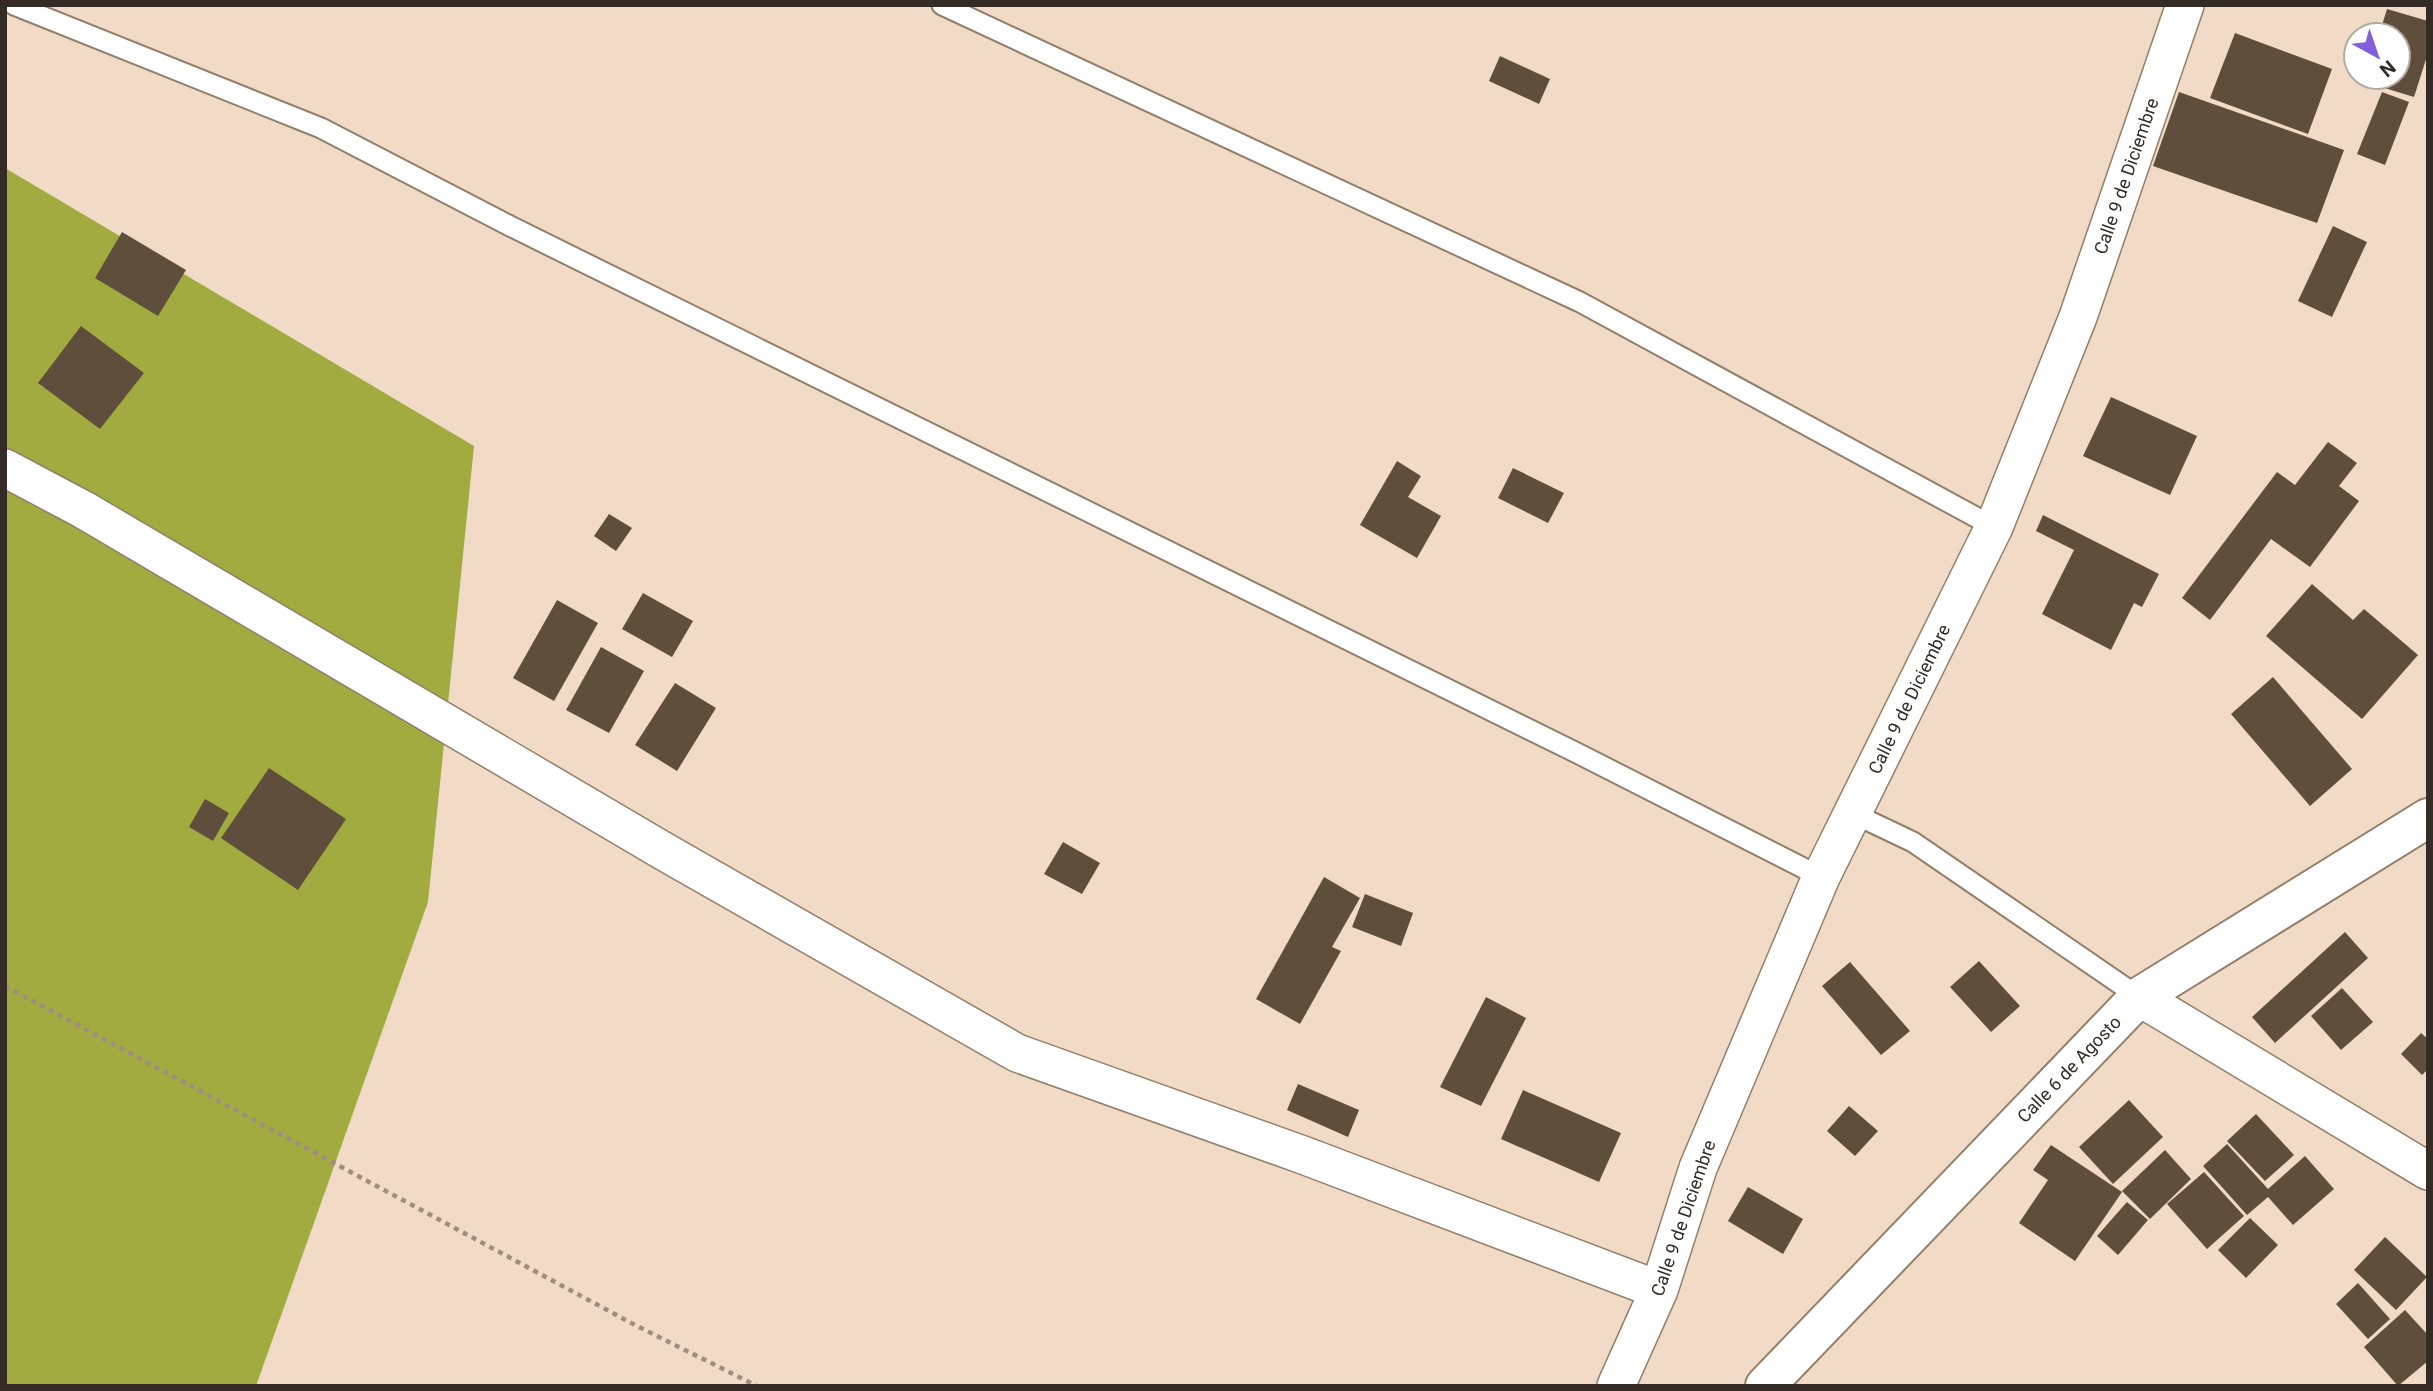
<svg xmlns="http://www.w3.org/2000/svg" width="2433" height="1391" font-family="Roboto,sans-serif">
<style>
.forest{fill:#a2ab40}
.building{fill:#5f4e3c}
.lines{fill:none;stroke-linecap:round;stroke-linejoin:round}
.service-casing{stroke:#927f6b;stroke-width:23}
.minor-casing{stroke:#927f6b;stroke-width:40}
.tertiary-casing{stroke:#927f6b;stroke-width:42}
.path{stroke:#9e8e7f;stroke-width:4.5;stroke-dasharray:5 5;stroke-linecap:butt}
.service{stroke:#fff;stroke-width:19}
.minor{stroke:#fff;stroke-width:37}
.tertiary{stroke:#fff;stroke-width:38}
.labels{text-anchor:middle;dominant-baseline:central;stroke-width:7;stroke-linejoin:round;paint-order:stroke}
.street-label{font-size:18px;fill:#342c24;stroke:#fff}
</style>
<rect width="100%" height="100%" fill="#f1dbc6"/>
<path class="forest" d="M 5,168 L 474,446 L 428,902 L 256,1386 L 5,1386 Z"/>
<path class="building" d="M 2387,9 L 2428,21 L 2428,53 L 2414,97 L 2365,82 L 2366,77 L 2398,77 L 2398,35 L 2379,35 Z
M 2235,33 L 2332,69 L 2308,134 L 2210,98 Z
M 1500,56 L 1550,79 L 1539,104 L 1489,81 Z
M 2179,92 L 2344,150 L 2317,223 L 2153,166 Z
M 2382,92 L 2409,102 L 2385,165 L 2357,154 Z
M 2333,226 L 2367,242 L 2332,317 L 2298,301 Z
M 122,232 L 186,270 L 158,316 L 95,278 Z
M 81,326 L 144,373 L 100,429 L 38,383 Z
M 2111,397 L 2197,436 L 2170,495 L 2083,456 Z
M 2328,442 L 2357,463 L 2339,486 L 2359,501 L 2310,567 L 2271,539 L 2210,620 L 2182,598 L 2277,472 L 2295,485 Z
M 1397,461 L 1421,476 L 1408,497 L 1441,516 L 1417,558 L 1360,525 Z
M 1513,468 L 1564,493 L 1548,523 L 1498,498 Z
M 609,514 L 632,528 L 616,551 L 594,536 Z
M 2043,515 L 2159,574 L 2142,607 L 2134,603 L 2111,650 L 2042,614 L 2074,550 L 2036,531 Z
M 2312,584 L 2353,620 L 2364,609 L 2418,655 L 2362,719 L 2266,636 Z
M 643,593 L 693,621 L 672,657 L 622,629 Z
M 557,600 L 598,623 L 554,701 L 513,678 Z
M 601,647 L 644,671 L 609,733 L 566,710 Z
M 2273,677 L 2352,769 L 2310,806 L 2231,714 Z
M 675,683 L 716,708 L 677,771 L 635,745 Z
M 269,768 L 346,819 L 298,890 L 221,838 Z
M 205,799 L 229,813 L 213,841 L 189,827 Z
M 1063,842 L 1100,863 L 1082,894 L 1044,874 Z
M 1324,877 L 1360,898 L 1332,947 L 1341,951 L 1300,1024 L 1256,999 Z
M 1365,894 L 1413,913 L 1401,946 L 1352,927 Z
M 2345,932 L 2368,958 L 2275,1043 L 2252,1017 Z
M 1979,961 L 2020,1006 L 1991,1032 L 1950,987 Z
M 1850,962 L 1910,1031 L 1881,1055 L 1822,986 Z
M 2342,988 L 2373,1022 L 2341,1050 L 2311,1016 Z
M 1486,997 L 1526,1018 L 1481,1106 L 1440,1087 Z
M 2421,1033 L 2428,1039 L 2428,1069 L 2422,1075 L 2401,1054 Z
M 1298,1084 L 1359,1110 L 1348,1137 L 1287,1110 Z
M 1523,1090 L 1621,1133 L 1599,1182 L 1501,1139 Z
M 2129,1100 L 2163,1137 L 2113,1184 L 2079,1147 Z
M 1849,1106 L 1878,1131 L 1855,1156 L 1827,1131 Z
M 2256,1114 L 2294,1155 L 2265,1181 L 2227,1141 Z
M 2227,1144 L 2268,1189 L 2305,1156 L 2334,1189 L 2293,1225 L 2268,1197 L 2247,1215 L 2203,1166 Z
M 2051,1145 L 2122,1192 L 2075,1261 L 2019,1223 L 2048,1180 L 2033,1170 Z
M 2165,1150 L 2191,1179 L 2150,1219 L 2122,1191 Z
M 2204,1172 L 2244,1216 L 2207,1249 L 2167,1204 Z
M 1748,1187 L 1803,1219 L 1783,1254 L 1728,1221 Z
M 2127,1202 L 2148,1220 L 2118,1255 L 2097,1236 Z
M 2250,1218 L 2278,1245 L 2246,1278 L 2218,1250 Z
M 2385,1237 L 2427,1277 L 2396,1310 L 2354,1270 Z
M 2358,1283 L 2390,1319 L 2368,1339 L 2336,1304 Z
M 2405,1310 L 2428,1335 L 2428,1361 L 2398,1386 L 2364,1347 Z"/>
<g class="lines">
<defs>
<path id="service" d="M 14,5 L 321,128 L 512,227 L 1577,753 L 1821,877
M 942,5 L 1580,302 L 1994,527
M 1852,813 L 1913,842 L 2139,997"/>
<path id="minor" d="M 5,468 L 84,510 L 665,852 L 1017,1053 L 1303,1155 L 1659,1290
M 2139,997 L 2428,1171
M 1616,1386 L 1659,1290 L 1698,1168 L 1821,877 L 1994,527 L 2078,317 L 2185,5"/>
<path id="tertiary" d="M 1765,1386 L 2139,997 L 2428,818"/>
</defs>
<use href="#service" class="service-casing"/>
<use href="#minor" class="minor-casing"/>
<use href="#tertiary" class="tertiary-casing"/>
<path class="path" d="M 5,986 L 635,1325 L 757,1386"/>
<use href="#service" class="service"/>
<use href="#minor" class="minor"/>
<use href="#tertiary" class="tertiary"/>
</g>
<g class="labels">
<g class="street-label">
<text transform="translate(2126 176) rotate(-71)">Calle 9 de Diciembre</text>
<text transform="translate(1909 699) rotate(-64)">Calle 9 de Diciembre</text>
<text transform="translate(2069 1069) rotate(-46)">Calle 6 de Agosto</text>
<text transform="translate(1683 1218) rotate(-71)">Calle 9 de Diciembre</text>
</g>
</g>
<rect width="2433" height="1391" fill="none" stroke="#342c24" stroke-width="14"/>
<g transform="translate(2377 56) rotate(140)"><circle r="33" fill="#ffffff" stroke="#aeaba7" stroke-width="2"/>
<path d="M0-5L12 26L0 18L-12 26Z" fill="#835fd9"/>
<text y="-10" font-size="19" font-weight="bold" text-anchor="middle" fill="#342c24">N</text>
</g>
</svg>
